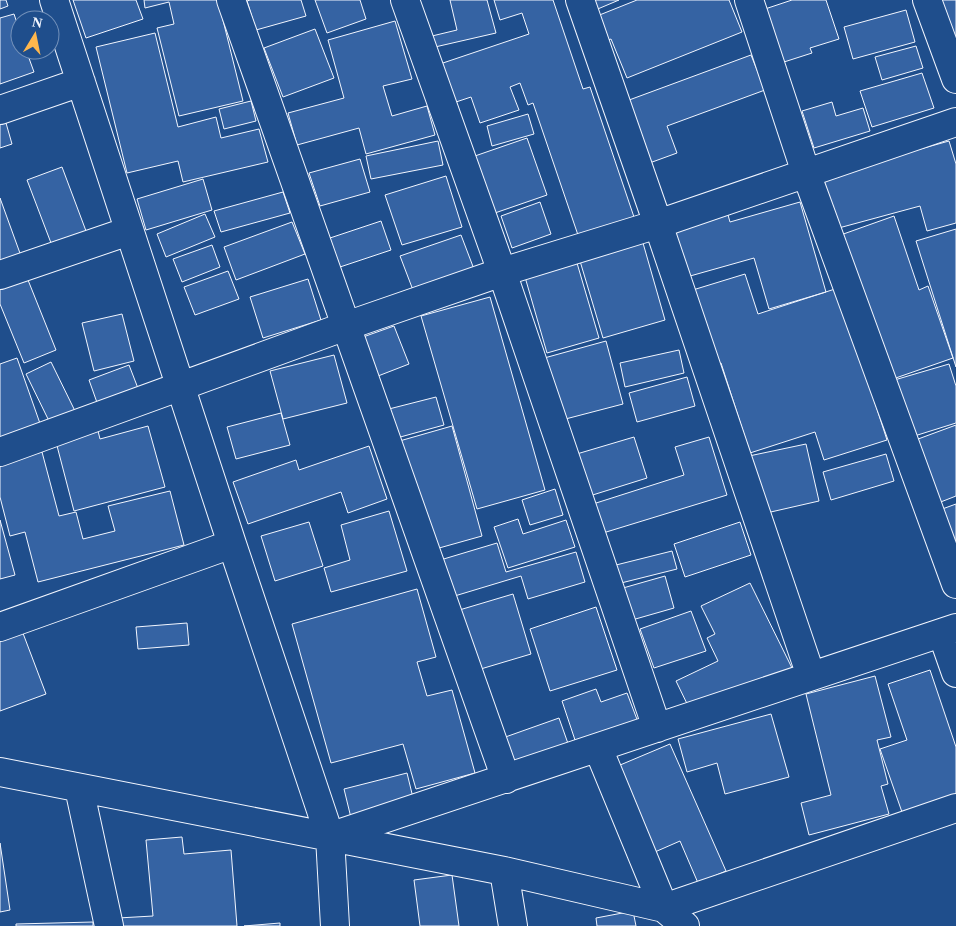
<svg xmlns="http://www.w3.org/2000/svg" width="956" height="926" font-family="'Times New Roman',serif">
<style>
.building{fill:#3563a3;stroke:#f2f6ff}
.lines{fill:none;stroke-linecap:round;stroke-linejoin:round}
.minor-casing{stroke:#f2f6ff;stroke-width:30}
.minor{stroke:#1f4e8c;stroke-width:28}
</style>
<rect width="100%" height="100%" fill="#1f4e8c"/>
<path class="building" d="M 0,0 L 6,0 L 8,6 L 0,9 Z
M 73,0 L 136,0 L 143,19 L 86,38 Z
M 144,0 L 218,0 L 243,101 L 179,116 L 157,28 L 174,24 L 169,2 L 145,8 Z
M 250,0 L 301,0 L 306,16 L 256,30 L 247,1 Z
M 315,0 L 360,0 L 366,19 L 327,33 Z
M 450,0 L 487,0 L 496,33 L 435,47 L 432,36 L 457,30 Z
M 494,0 L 553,0 L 583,89 L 590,87 L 635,220 L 579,238 L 533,103 L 528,105 L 520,83 L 510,87 L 519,110 L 480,123 L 471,97 L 447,105 L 434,66 L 529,34 L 522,13 L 500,20 Z
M 589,0 L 619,0 L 593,11 Z
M 637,0 L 729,0 L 742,32 L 627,78 L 611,39 L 602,42 L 592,18 Z
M 792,0 L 826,0 L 839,39 L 810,48 L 812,53 L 784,62 L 765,9 Z
M 938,0 L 956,0 L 956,57 Z
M 906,10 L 915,42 L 853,59 L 844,27 Z
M 14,14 L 20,32 L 20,50 L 26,50 L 34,72 L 0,84 L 0,18 Z
M 395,21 L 412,79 L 383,86 L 392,116 L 427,106 L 435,135 L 366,154 L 359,128 L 297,145 L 288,113 L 344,98 L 328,40 Z
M 315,29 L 334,78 L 283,97 L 264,48 Z
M 155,33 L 178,127 L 216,117 L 221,138 L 259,129 L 268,162 L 183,182 L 178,161 L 127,173 L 96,47 Z
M 916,46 L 923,68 L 882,80 L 875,57 Z
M 751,55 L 765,90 L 667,126 L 677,153 L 644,165 L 621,103 Z
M 922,73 L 934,108 L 872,127 L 860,91 Z
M 251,101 L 256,121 L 224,129 L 219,109 Z
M 832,102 L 836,116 L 863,108 L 870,131 L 814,148 L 802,111 Z
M 528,114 L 534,134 L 492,146 L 487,126 Z
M 4,116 L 12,144 L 0,148 L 0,117 Z
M 527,138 L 547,195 L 492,214 L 472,157 Z
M 438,141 L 443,165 L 371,179 L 366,156 Z
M 949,141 L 956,164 L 956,223 L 927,231 L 920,206 L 835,229 L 820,177 Z
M 360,159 L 370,192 L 320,206 L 309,173 Z
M 62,167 L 86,231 L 51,243 L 27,180 Z
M 446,176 L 462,227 L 402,245 L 385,195 Z
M 203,179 L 212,210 L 146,230 L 137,199 Z
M 283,192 L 290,213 L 221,232 L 214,211 Z
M 0,198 L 21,256 L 0,264 Z
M 540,202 L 551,234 L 512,248 L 501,216 Z
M 800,202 L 826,292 L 769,309 L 754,258 L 683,278 L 670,232 L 728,215 L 730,222 Z
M 205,214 L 215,237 L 166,257 L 157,234 Z
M 894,216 L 919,290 L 928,286 L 953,358 L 890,380 L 835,237 Z
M 381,221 L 391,250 L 337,268 L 327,239 Z
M 292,222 L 305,254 L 236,280 L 224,247 Z
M 956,229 L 956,367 L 916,241 Z
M 461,235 L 477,277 L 416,298 L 400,256 Z
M 643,243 L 665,320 L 603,338 L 580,261 Z
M 212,245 L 220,267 L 182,282 L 173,259 Z
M 577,263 L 599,338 L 547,353 L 525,277 Z
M 228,271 L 239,299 L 195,315 L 184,287 Z
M 745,274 L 758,314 L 838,288 L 887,440 L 824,460 L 815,432 L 750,453 L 721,363 L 707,367 L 683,293 Z
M 26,275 L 56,350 L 24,363 L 0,304 L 0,285 Z
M 308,279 L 321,320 L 263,338 L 250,297 Z
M 490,297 L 545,490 L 477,509 L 421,316 Z
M 122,314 L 134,361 L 94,371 L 82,323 Z
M 394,326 L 409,364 L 378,376 L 363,337 Z
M 606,341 L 623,404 L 554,422 L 537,360 Z
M 679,350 L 684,373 L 625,387 L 620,363 Z
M 334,355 L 347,403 L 283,419 L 270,371 Z
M 17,358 L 43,432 L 0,447 L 0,364 Z
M 51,362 L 75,411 L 50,423 L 26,374 Z
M 949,364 L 956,386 L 956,423 L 908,438 L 891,381 Z
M 129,365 L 141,396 L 100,411 L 89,380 Z
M 687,377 L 695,406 L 637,422 L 629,393 Z
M 436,397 L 444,425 L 393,439 L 385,410 Z
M 281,413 L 290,445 L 236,459 L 227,427 Z
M 956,425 L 956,496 L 933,505 L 910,442 Z
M 148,426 L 165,487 L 74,511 L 56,442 L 98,431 L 100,439 Z
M 452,426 L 482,536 L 432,550 L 396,442 Z
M 634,437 L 647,478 L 583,498 L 570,456 Z
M 709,437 L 727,495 L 603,533 L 593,504 L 684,475 L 675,447 Z
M 806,444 L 819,501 L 762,514 L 749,456 Z
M 369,446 L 387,499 L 348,513 L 341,492 L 248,524 L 233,482 L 296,460 L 299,470 Z
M 42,452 L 59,516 L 76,512 L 83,539 L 115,531 L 108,506 L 170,491 L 184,545 L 38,582 L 25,532 L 10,536 L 0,497 L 0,463 Z
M 886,454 L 894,481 L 831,500 L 823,472 Z
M 555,489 L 563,515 L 530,525 L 522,500 Z
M 956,504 L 956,546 L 934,512 Z
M 389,511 L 407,571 L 331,592 L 324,568 L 350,560 L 341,525 Z
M 518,519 L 523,534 L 566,520 L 575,547 L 508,568 L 494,527 Z
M 0,520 L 15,575 L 0,579 Z
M 309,522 L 323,566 L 275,581 L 261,536 Z
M 740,522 L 751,555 L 685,577 L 674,544 Z
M 497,543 L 506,572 L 576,552 L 585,582 L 528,599 L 521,576 L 448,598 L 437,561 Z
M 672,551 L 677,569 L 617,584 L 612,566 Z
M 665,576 L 674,608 L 632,620 L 623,588 Z
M 750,583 L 792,668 L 693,716 L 676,681 L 718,661 L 707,638 L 715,634 L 701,606 Z
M 417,589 L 436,657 L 417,662 L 427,696 L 452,690 L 475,773 L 416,789 L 403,744 L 331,763 L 292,624 Z
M 513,594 L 531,654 L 474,671 L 456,611 Z
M 596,607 L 617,670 L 550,691 L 530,629 Z
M 691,611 L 706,651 L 654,668 L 640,629 Z
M 187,623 L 189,645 L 138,649 L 136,627 Z
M 21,628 L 46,694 L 0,711 L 0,636 Z
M 930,670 L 956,747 L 956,797 L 903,815 L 880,749 L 907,740 L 888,684 Z
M 875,676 L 891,737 L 877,740 L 888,784 L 881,786 L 889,814 L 809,835 L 801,803 L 831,795 L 806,694 Z
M 596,689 L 601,702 L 627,693 L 638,722 L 576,743 L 562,701 Z
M 771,714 L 789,777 L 725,794 L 717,763 L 687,772 L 678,739 Z
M 559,718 L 571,752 L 509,774 L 497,740 Z
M 670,744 L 726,871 L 698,883 L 680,841 L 648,855 L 613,768 Z
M 407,773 L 415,806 L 352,822 L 344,789 Z
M 182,837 L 184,854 L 231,850 L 237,926 L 119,926 L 118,918 L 153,916 L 146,840 Z
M 0,843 L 10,910 L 0,912 Z
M 452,875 L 459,926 L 420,926 L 414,880 Z
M 633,911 L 636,926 L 597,926 L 596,918 Z
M 93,922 L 93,926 L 16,926 L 16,924 Z
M 280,923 L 280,926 L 244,926 Z"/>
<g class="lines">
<defs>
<path id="minor" d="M 54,0 L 232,544 L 330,837 L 335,926
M 231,0 L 506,779
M 405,0 L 502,272 L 657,728
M 580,0 L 658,224 L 811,676
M 749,0 L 806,173 L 956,584
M 927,0 L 956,79
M 0,110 L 81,82
M 0,275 L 129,231
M 0,452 L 346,326 L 502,272 L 658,224 L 956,122
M 0,627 L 232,544
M 942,633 L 956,673
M 598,748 L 664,908 L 956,808
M 0,772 L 504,871 L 664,908 L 685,926
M 79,788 L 109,926
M 332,836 L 956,628
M 504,871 L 513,926"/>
</defs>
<use href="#minor" class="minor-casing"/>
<use href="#minor" class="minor"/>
</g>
<g transform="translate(35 35) rotate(10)"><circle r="24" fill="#1f4e8c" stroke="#7391ba"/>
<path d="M0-4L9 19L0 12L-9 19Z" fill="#ffb74d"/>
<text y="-8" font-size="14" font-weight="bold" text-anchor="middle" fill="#f2f6ff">N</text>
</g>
</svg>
